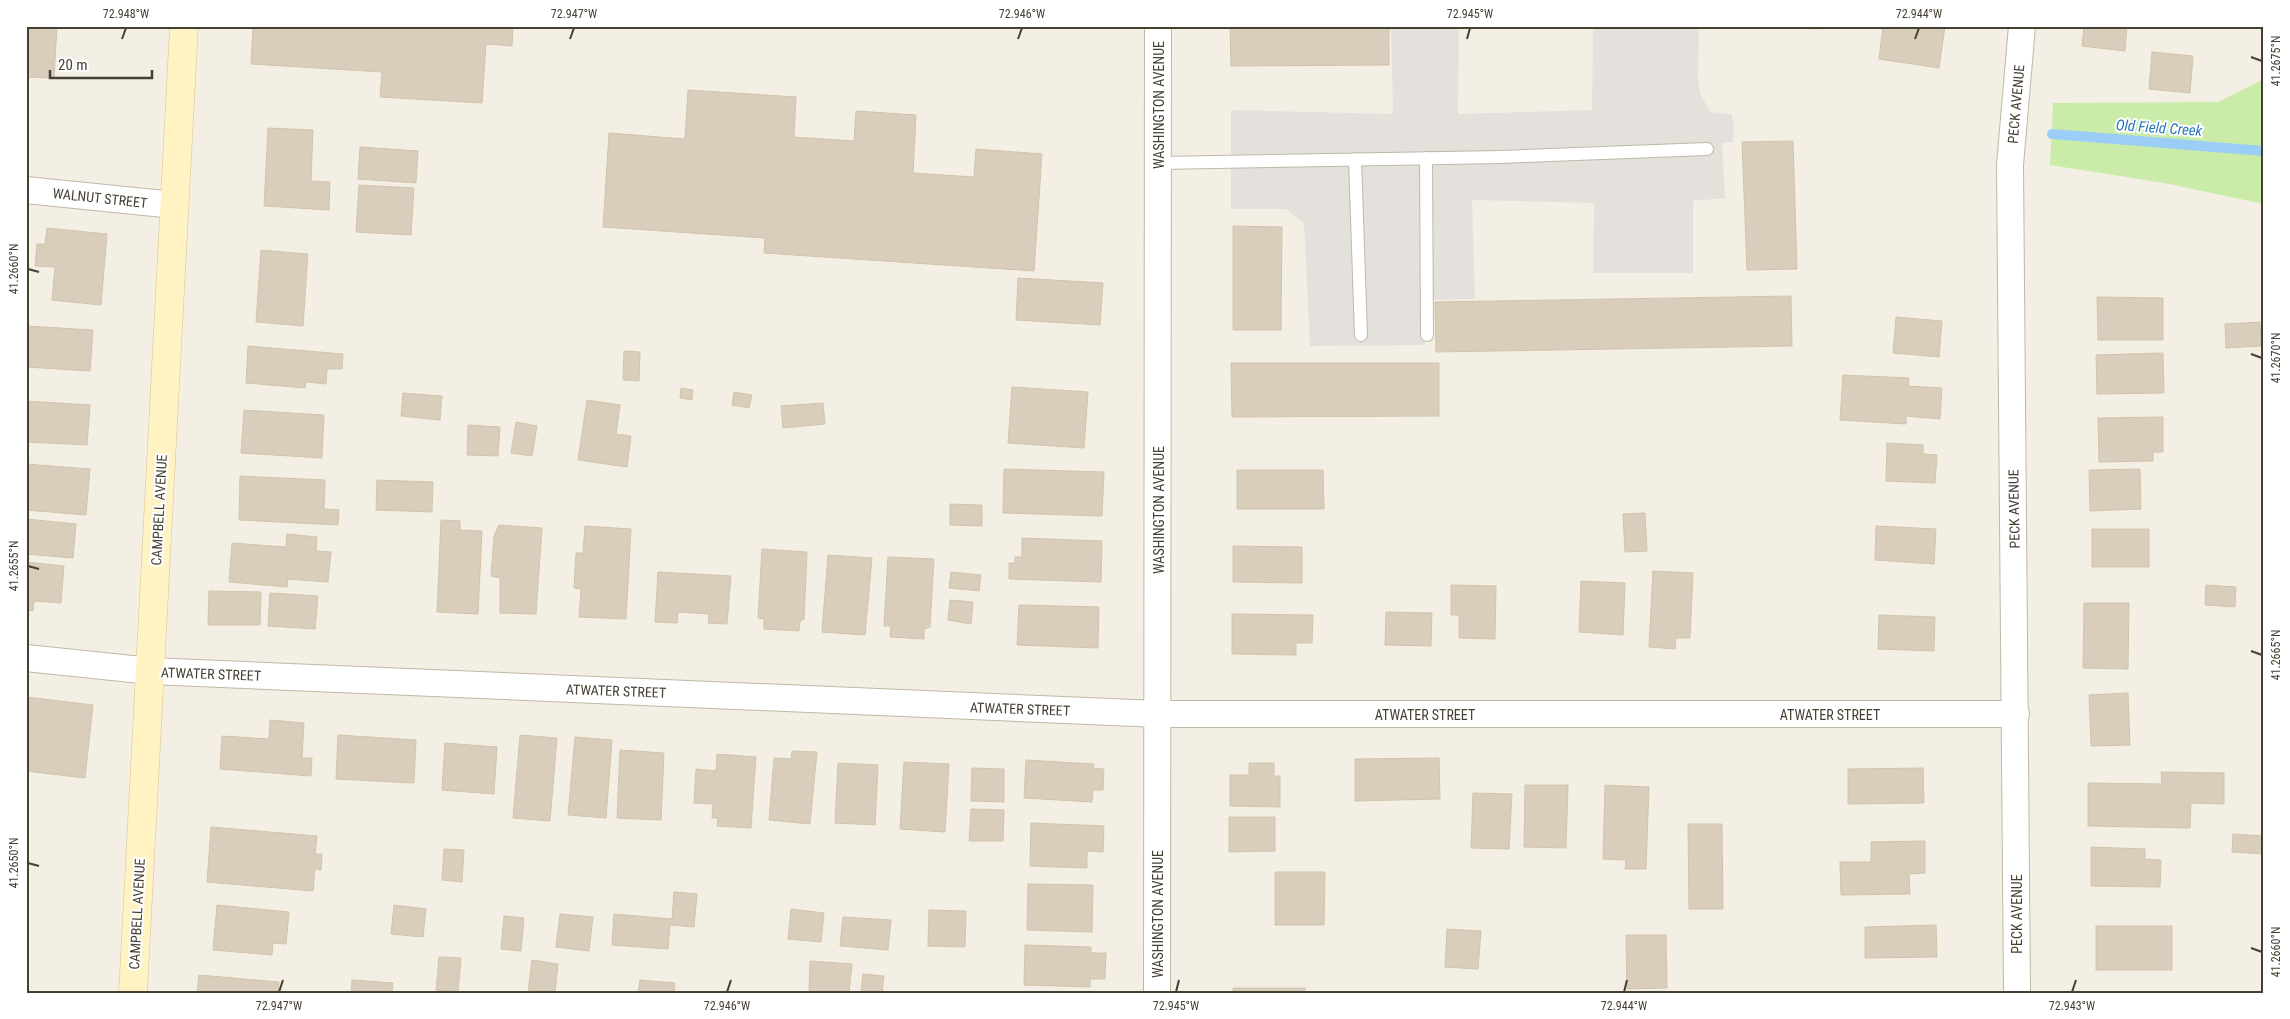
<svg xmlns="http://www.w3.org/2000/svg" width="2290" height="1019" font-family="'Roboto Condensed',sans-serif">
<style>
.green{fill:#cbeca9}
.parking{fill:#e4e1dd}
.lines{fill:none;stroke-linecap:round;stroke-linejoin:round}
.stream{stroke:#9acef6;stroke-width:10}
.building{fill:#d9cebb;stroke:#d2c4ab}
.lane-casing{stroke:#c0b8a6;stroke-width:14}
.street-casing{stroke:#c0b8a6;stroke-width:28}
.secondary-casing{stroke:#d7c78f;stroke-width:29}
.lane{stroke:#fff;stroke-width:12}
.street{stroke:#fff;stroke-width:26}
.secondary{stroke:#fff2c3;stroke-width:28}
.ticks{fill:none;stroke:#464033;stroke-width:2}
.labels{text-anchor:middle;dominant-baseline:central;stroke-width:4;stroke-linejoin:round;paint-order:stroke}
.street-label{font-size:14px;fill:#464033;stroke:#fff}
.water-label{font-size:15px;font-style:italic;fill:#2476bb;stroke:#fff}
.neatline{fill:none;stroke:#464033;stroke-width:2}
.ticks-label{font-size:12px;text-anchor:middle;fill:#464033}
</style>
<rect width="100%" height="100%" fill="#f4efe4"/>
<path class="green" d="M 2264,79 L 2264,204 L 2164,183 L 2050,165 L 2053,103 L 2218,102 Z"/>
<path class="parking" d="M 1391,26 L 1459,26 L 1458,114 L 1592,110 L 1593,26 L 1699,26 L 1698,80 L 1701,96 L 1711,112 L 1731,114 L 1734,123 L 1733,142 L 1722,143 L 1725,198 L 1693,201 L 1693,273 L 1593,273 L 1594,203 L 1472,200 L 1475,299 L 1424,300 L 1425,345 L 1310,346 L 1304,223 L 1286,209 L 1231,209 L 1231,110 L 1393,114 Z"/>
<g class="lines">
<path class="stream" d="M 2052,134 L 2264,151"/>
</g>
<path class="building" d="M 26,26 L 57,26 L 54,78 L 26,77 Z
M 253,26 L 513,26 L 512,46 L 486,44 L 482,103 L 380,97 L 382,72 L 251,64 Z
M 1230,26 L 1389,26 L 1389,65 L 1231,66 Z
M 1785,26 L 1817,26 L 1817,29 Z
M 1883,26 L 1945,26 L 1939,68 L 1879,59 Z
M 2084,26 L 2127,26 L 2125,51 L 2082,46 Z
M 2152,52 L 2193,56 L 2190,93 L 2149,89 Z
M 688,90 L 796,97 L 794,137 L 854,141 L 856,111 L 916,115 L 913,173 L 974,177 L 976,149 L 1042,154 L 1034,271 L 764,253 L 765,238 L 603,227 L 609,133 L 685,139 Z
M 268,128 L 313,130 L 311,181 L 330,182 L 329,210 L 264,206 Z
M 1793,141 L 1797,269 L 1747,270 L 1742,142 Z
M 360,147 L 418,151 L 416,183 L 358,179 Z
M 359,185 L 414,188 L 411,235 L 356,232 Z
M 1233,226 L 1282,227 L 1281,330 L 1233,330 Z
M 47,228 L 107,234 L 101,305 L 52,300 L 55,267 L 35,266 L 37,244 L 45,244 Z
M 261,250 L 308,254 L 303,326 L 256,322 Z
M 1018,278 L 1103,283 L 1100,325 L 1016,320 Z
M 1791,296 L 1792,346 L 1436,352 L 1435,302 Z
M 2097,297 L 2163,298 L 2163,340 L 2098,340 Z
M 1896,317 L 1942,321 L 1939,357 L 1893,353 Z
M 2260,322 L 2261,346 L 2226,348 L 2225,324 Z
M 26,326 L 93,330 L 90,371 L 26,367 Z
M 248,346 L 343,354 L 342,369 L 327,369 L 326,384 L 306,382 L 305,388 L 246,383 Z
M 624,351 L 640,352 L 639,381 L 623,380 Z
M 2163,353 L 2164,393 L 2097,394 L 2096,355 Z
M 1231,363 L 1439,363 L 1439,416 L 1232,417 Z
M 1843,375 L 1909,378 L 1908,386 L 1942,388 L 1940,419 L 1906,416 L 1906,424 L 1840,420 Z
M 1012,387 L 1088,392 L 1084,448 L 1008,443 Z
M 681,388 L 693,390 L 692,400 L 680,398 Z
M 734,392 L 752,395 L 749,408 L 732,405 Z
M 403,393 L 442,396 L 440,420 L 401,416 Z
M 587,400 L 620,405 L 616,434 L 631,436 L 627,467 L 578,460 Z
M 26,401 L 90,405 L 87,445 L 26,442 Z
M 823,403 L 825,424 L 783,428 L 781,406 Z
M 244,410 L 324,415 L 322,458 L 241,453 Z
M 2163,417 L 2163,452 L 2153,452 L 2153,461 L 2099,462 L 2098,418 Z
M 516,422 L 537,426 L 532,456 L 511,453 Z
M 468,425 L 500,427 L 498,456 L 467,455 Z
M 1887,443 L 1923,445 L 1923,454 L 1937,455 L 1935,483 L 1886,481 Z
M 26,464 L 90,469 L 86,515 L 26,510 Z
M 1004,469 L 1104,472 L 1102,516 L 1003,513 Z
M 2140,469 L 2141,509 L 2090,511 L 2089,470 Z
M 1237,470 L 1323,470 L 1324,509 L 1237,509 Z
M 240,476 L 325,480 L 324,509 L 339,510 L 338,525 L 239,520 Z
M 377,480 L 433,482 L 432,512 L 376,510 Z
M 950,504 L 982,505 L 982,526 L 950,525 Z
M 1645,513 L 1647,551 L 1625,552 L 1623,514 Z
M 26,519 L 76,524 L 73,558 L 26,554 Z
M 441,520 L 460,521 L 460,530 L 482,531 L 478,614 L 437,612 Z
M 499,525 L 542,528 L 536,614 L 500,613 L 500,578 L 491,576 L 494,536 Z
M 585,526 L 631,529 L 626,619 L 579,617 L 581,589 L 574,588 L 576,553 L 583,553 Z
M 1876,526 L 1936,529 L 1934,564 L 1875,560 Z
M 2092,529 L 2149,529 L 2149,567 L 2092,567 Z
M 287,534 L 317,537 L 316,551 L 331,552 L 328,582 L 288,579 L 287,587 L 229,582 L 232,543 L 286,547 Z
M 1022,538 L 1102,541 L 1101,582 L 1009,579 L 1009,563 L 1015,563 L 1015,557 L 1022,557 Z
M 1233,546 L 1302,547 L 1302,583 L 1233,582 Z
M 762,549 L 807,552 L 804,619 L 800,621 L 799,631 L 764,629 L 764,619 L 758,618 Z
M 828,555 L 872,558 L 865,635 L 822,632 Z
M 888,557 L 934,559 L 930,627 L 924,629 L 924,639 L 890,637 L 891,626 L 884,626 Z
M 26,562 L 64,566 L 61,603 L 34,601 L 33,611 L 26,610 Z
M 1653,571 L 1693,573 L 1690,638 L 1676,638 L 1675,649 L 1649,647 Z
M 658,572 L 731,576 L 727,624 L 708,623 L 709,614 L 678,612 L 677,623 L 655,622 Z
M 951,572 L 981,575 L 979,591 L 949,588 Z
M 1581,581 L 1625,583 L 1623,635 L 1579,632 Z
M 1451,585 L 1496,586 L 1495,639 L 1459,638 L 1459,615 L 1451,615 Z
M 2206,585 L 2236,587 L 2235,607 L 2205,605 Z
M 209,591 L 261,592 L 260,625 L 208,625 Z
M 270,593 L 318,596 L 315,629 L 268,626 Z
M 950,600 L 973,602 L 971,624 L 948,620 Z
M 2084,603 L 2129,603 L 2128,669 L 2083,668 Z
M 1019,605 L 1099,607 L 1098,648 L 1017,645 Z
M 1386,612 L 1432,613 L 1431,646 L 1385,645 Z
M 1232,614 L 1313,615 L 1312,643 L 1296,643 L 1296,655 L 1232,654 Z
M 1879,615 L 1935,617 L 1934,651 L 1878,649 Z
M 2128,693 L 2130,745 L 2091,746 L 2089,695 Z
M 26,697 L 93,705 L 85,778 L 26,771 Z
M 270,720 L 304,723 L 302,758 L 312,758 L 311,776 L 220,769 L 222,736 L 269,739 Z
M 338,735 L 416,740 L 414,783 L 336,779 Z
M 520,735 L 557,738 L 550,821 L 513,818 Z
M 575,737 L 612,740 L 606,818 L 568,815 Z
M 445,743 L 497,747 L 494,794 L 442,790 Z
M 620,750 L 664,753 L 661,820 L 617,818 Z
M 792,751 L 817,752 L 810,824 L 769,820 L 774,758 L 791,759 Z
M 717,754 L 756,757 L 751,828 L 717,826 L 718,818 L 712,818 L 713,804 L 694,803 L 696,769 L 716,771 Z
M 1439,758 L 1440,799 L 1355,801 L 1355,759 Z
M 1026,760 L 1094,764 L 1093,768 L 1104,769 L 1103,790 L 1093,790 L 1092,802 L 1024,798 Z
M 904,762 L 949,764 L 945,832 L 900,829 Z
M 838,763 L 878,765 L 875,825 L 835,823 Z
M 1249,763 L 1274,763 L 1274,776 L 1280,776 L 1280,807 L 1230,806 L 1230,775 L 1249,775 Z
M 972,768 L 1004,769 L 1004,802 L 971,801 Z
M 1923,768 L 1924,803 L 1848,804 L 1848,769 Z
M 2161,772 L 2224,773 L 2224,804 L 2191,803 L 2190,828 L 2088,826 L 2088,783 L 2162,784 Z
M 1525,785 L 1568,785 L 1566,848 L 1524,847 Z
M 1605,785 L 1649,787 L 1646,869 L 1625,869 L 1626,860 L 1603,859 Z
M 1473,793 L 1512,794 L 1509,849 L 1471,848 Z
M 971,809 L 1004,810 L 1003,841 L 969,841 Z
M 1229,817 L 1275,817 L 1275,851 L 1229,852 Z
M 1031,823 L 1104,826 L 1103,852 L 1087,851 L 1087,868 L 1030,866 Z
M 1688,824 L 1722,824 L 1723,909 L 1689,909 Z
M 211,827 L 317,836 L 315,854 L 322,854 L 321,870 L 315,869 L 313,891 L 207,882 Z
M 2233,834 L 2264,836 L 2264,854 L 2232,852 Z
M 1925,841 L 1925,873 L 1909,874 L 1910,894 L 1841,895 L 1840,862 L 1871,862 L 1871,842 Z
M 2091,847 L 2145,849 L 2145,859 L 2161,860 L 2160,887 L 2091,886 Z
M 444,849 L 464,850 L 462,882 L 442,880 Z
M 1275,872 L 1325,872 L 1324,925 L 1275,925 Z
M 1028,884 L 1093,885 L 1092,932 L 1027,930 Z
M 674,892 L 697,894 L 694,927 L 670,925 L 668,949 L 612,945 L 614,914 L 672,919 Z
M 217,905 L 289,912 L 286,944 L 273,943 L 272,955 L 213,950 Z
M 394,905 L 426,909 L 423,937 L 391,934 Z
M 791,909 L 824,913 L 821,942 L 788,939 Z
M 929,910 L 966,911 L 965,947 L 928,946 Z
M 560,914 L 593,917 L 589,951 L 556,947 Z
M 504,916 L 524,918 L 521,951 L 501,949 Z
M 843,917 L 891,920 L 888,950 L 840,946 Z
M 1936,925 L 1937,957 L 1865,958 L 1865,927 Z
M 2096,926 L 2172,926 L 2172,970 L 2096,970 Z
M 1447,929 L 1481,931 L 1478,969 L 1445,967 Z
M 1626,935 L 1666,935 L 1667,988 L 1627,989 Z
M 1025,945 L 1091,947 L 1091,953 L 1106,953 L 1105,979 L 1090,979 L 1090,987 L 1024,985 Z
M 439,957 L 461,958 L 458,992 L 436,990 Z
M 532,960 L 558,964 L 555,993 L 528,993 Z
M 810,961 L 852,964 L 849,993 L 811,992 L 809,990 Z
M 863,974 L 884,976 L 882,993 L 861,992 Z
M 199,975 L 279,982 L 278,993 L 197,993 Z
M 352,980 L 393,983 L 392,993 L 351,993 Z
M 640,980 L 675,983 L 674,993 L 638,993 Z
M 1233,988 L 1305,988 L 1305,993 L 1233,993 Z"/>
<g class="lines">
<defs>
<path id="lane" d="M 1426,158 L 1427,335
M 1355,159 L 1361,335
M 1159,163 L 1501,157 L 1707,149"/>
<path id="street" d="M 26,190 L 174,205
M 26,658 L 151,671 L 1159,714 L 2016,714
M 1157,993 L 1158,26
M 2017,993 L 2010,165 L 2022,26"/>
<path id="secondary" d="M 133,993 L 184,26"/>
</defs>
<use href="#lane" class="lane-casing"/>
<use href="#street" class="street-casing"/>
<use href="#secondary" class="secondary-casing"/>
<use href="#lane" class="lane"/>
<use href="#street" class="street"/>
<use href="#secondary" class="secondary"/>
</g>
<path class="ticks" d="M 122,39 L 126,28M 570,39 L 574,28M 1018,39 L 1022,28M 1467,39 L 1470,28M 1915,39 L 1919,28M 2251,57 L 2262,61M 28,269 L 39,272M 2251,354 L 2262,358M 28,566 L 39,569M 2251,651 L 2262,655M 28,863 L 39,866M 2251,948 L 2262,952M 279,992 L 283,980M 727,992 L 731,980M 1176,992 L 1179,980M 1624,992 L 1627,980M 2072,992 L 2076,980"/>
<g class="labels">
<g class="street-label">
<text transform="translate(2016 104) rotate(-85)">PECK AVENUE</text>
<text transform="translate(1159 105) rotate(-90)">WASHINGTON AVENUE</text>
<text transform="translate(100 198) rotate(6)">WALNUT STREET</text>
<text transform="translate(2014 509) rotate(-91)">PECK AVENUE</text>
<text transform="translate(159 510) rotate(-87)">CAMPBELL AVENUE</text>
<text transform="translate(1159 510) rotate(-90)">WASHINGTON AVENUE</text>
<text transform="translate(211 674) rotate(2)">ATWATER STREET</text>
<text transform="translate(616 691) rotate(2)">ATWATER STREET</text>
<text transform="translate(1020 709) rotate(2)">ATWATER STREET</text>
<text x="1425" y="715">ATWATER STREET</text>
<text x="1830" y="715">ATWATER STREET</text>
<text transform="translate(137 914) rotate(-87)">CAMPBELL AVENUE</text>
<text transform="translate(1158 914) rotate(-90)">WASHINGTON AVENUE</text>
<text transform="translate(2017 914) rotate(-90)">PECK AVENUE</text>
</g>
<g class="water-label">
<text transform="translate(2159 128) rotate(4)">Old Field Creek</text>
</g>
</g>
<rect width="2290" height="1019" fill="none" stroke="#ffffff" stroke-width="55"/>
<path d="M50 70v8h102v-8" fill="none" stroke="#464033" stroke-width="2.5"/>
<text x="58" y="70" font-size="15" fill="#464033" stroke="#ffffff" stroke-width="4" paint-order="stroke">20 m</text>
<rect x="28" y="28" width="2234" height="964" class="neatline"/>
<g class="ticks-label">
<text x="126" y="18">72.948°W</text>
<text x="574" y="18">72.947°W</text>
<text x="1022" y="18">72.946°W</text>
<text x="1470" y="18">72.945°W</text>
<text x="1919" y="18">72.944°W</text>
<text transform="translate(2276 61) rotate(-90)" y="4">41.2675°N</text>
<text transform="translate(14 269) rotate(-90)" y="4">41.2660°N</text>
<text transform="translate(2276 358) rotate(-90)" y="4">41.2670°N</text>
<text transform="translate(14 566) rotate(-90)" y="4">41.2655°N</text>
<text transform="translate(2276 655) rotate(-90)" y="4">41.2665°N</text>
<text transform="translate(14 863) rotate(-90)" y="4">41.2650°N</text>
<text transform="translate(2276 952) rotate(-90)" y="4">41.2660°N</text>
<text x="279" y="1010">72.947°W</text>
<text x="727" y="1010">72.946°W</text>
<text x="1176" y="1010">72.945°W</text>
<text x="1624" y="1010">72.944°W</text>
<text x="2072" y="1010">72.943°W</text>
</g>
</svg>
